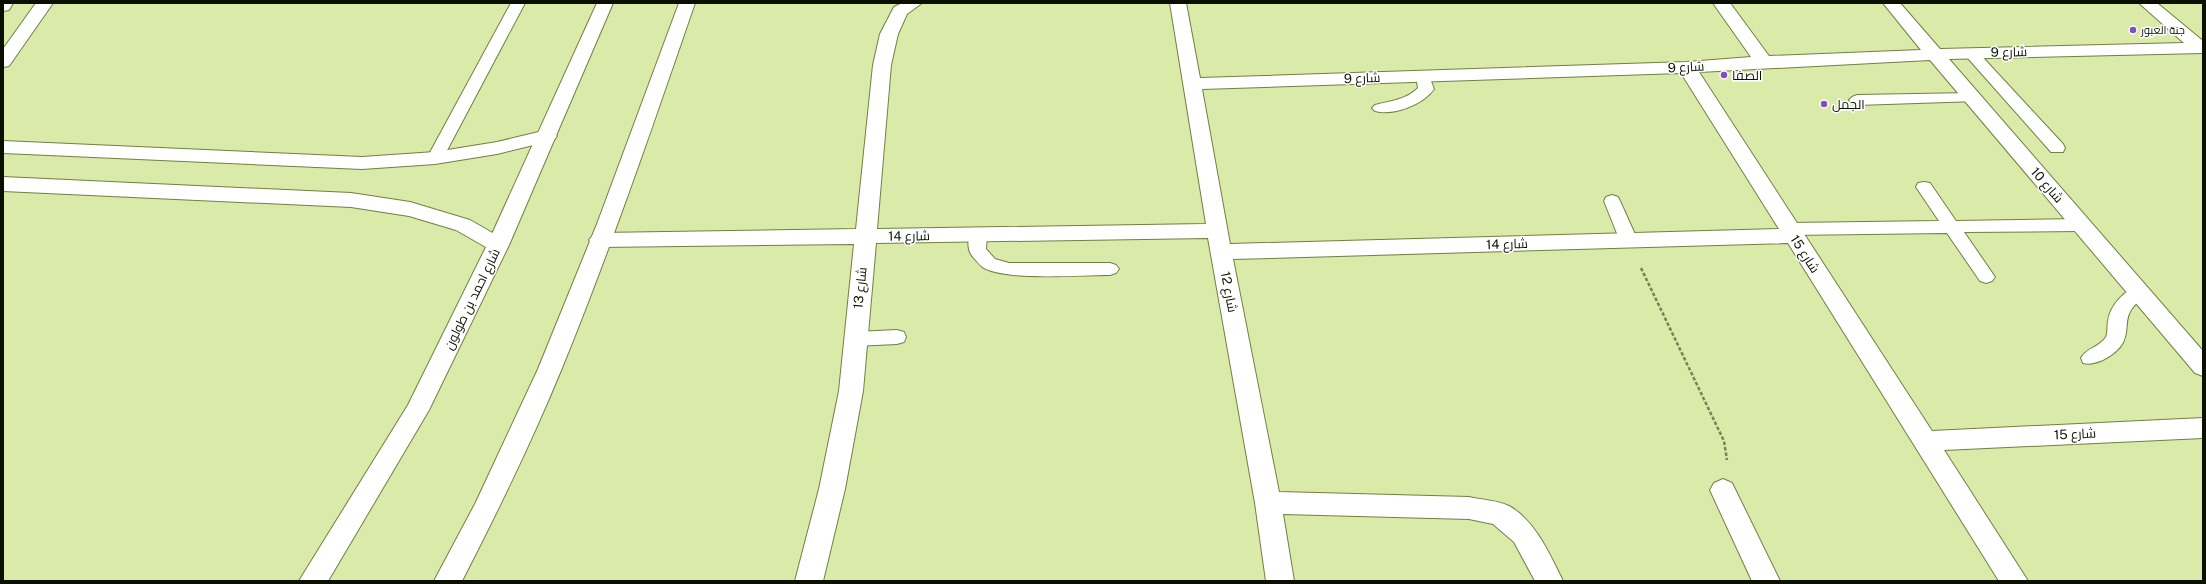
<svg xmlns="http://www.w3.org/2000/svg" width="2206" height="584" font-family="'Public Sans',Cairo,sans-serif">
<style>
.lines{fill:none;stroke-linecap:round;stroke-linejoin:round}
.lane-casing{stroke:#727f43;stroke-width:2}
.street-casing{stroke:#727f43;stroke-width:2}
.secondary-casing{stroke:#727f43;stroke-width:2}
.path{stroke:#768158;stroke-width:2.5;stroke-dasharray:3.5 2;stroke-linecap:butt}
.lane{fill:#fff;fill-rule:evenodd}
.street{fill:#fff;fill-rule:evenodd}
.secondary{fill:#fff;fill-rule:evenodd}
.poi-dot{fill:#804ec6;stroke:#fff;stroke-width:1.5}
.labels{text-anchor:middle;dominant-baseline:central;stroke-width:3;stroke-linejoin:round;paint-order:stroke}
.far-poi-label{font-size:11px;fill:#0a0f00;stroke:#fff;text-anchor:start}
.street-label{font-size:13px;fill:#0a0f00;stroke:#fff}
.poi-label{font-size:13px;fill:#0a0f00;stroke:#fff;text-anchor:start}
</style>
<rect width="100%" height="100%" fill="#daeaa9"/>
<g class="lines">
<defs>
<path id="lane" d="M 511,3 L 525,3 L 443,158 L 441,162 L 429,162 L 427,158 Z
M 1971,49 L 1976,50 L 2063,144 L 2065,148 L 2063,152 L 2051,152 L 1966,56 L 1964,53 L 1966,50 Z
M 1423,72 L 1428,73 L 1434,89 C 1423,105 1393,116 1375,111 L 1372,108 L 1375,105 C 1390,101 1406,100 1418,88 L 1416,76 L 1418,73 Z
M 1972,93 L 1977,95 L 1980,98 L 1977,101 L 1857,105 L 1852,103 L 1849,100 L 1852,97 L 1857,95 Z
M 1924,182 L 1930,183 L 1956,221 L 2080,219 L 2086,221 L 2089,225 L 2086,229 L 2080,231 L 1964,232 L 1995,277 L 1992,281 L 1986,283 L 1980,281 L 1947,233 L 1789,235 L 1783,233 L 1780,229 L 1783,225 L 1789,223 L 1939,221 L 1916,187 L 1918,183 Z
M 1612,195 L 1618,197 L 1620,201 L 1638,241 L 1635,245 L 1629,247 L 1623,245 L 1620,241 L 1604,201 L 1606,197 Z
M 978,229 L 984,231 L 987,235 L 986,249 L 995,259 L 1009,263 L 1110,263 L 1116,265 L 1119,269 L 1116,273 L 1110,275 C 1079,275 1009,281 984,268 C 980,266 976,260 973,257 C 967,250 967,239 972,231 Z
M 2139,286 L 2145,287 L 2148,292 C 2144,299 2135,303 2131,310 C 2125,319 2128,328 2125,337 C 2122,352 2097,367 2083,363 L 2081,358 C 2086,348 2100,347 2106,337 C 2108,333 2107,326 2108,321 C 2110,306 2124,290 2139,286 Z
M 897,330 L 904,332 L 906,337 L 904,342 L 897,344 L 855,346 L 848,344 L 846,339 L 848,334 L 855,332 Z"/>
<path id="street" d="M 3,3 L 13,3 L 9,10 L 3,11 Z
M 36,3 L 53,3 L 9,66 L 3,67 L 3,49 Z
M 902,3 L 922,3 L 907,14 L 898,34 L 891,65 L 877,229 L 1206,224 L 1170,3 L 1186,3 L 1200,78 L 1687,62 L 1751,57 L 1713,3 L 1730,3 L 1769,56 L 1921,50 L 1883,3 L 1900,3 L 1940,49 L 2184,43 L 2139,3 L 2157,3 L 2203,41 L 2203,53 L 1949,59 L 2203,351 L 2203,376 L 2195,373 L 1930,60 L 1699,72 L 1932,431 L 2203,418 L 2203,438 L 1944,450 L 2028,581 L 1999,581 L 1788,243 L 1233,259 L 1279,492 L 1469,497 C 1481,500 1497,500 1509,506 C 1535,520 1550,555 1563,581 L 1535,581 L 1514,542 L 1493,524 L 1469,519 L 1283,514 L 1294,581 L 1266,581 L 1255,503 L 1208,238 L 876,243 L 863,391 L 845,489 L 823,581 L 795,581 L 819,489 L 839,391 L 854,244 L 600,247 L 593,245 L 589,240 L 593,235 L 600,233 L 856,229 L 873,65 L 880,34 L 894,7 ZM 1681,73 L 1779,229 L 1230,244 L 1202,89 Z
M 547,130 L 554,132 L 557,136 L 554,140 L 497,154 L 435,164 L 362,169 L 3,153 L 3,141 L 362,157 L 435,152 L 497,142 Z
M 3,177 L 351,193 L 410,202 L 470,220 L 505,240 L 509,245 L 505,250 L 498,252 L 491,250 L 456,230 L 409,216 L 351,207 L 3,191 Z
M 1723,479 L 1732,483 L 1780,581 L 1752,581 L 1710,490 L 1714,483 Z"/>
<path id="secondary" d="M 597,3 L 613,3 L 509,245 L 429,410 L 328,581 L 299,581 L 408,405 L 487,245 Z
M 679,3 L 695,3 C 653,125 611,248 562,368 C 532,441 498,511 462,581 L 434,581 L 475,504 L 538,369 L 597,224 Z"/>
</defs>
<use href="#lane" class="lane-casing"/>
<use href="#street" class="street-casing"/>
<use href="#secondary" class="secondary-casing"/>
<path class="path" d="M 1641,268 L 1724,441 L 1727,460"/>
<use href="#lane" class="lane"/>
<use href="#street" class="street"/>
<use href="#secondary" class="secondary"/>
</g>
<g class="poi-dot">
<circle cx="2133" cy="30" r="4"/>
<circle cx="1724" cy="75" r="4"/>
<circle cx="1824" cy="104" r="4"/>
</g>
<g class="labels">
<g class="far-poi-label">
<text x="2141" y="30">جنة العبور</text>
</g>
<g class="street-label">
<text transform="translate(2009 52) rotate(-1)">شارع 9</text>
<text transform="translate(1686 67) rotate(-3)">شارع 9</text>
<text transform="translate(1362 78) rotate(-2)">شارع 9</text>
<text transform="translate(2047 185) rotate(49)">شارع 10</text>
<text transform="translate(909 236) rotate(-1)">شارع 14</text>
<text transform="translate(1507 244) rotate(-2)">شارع 14</text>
<text transform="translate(1805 254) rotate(57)">شارع 15</text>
<text transform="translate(860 288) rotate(-84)">شارع 13</text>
<text transform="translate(1229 292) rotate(79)">شارع 12</text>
<text transform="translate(472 299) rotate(-64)">شارع احمد بن طولون</text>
<text transform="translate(2075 434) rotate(-3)">شارع 15</text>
</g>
<g class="poi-label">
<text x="1732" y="75">الصفا</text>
<text x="1832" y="104">الجمل</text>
</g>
</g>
<rect width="2206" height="584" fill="none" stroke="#0a0f00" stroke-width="8"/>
</svg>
